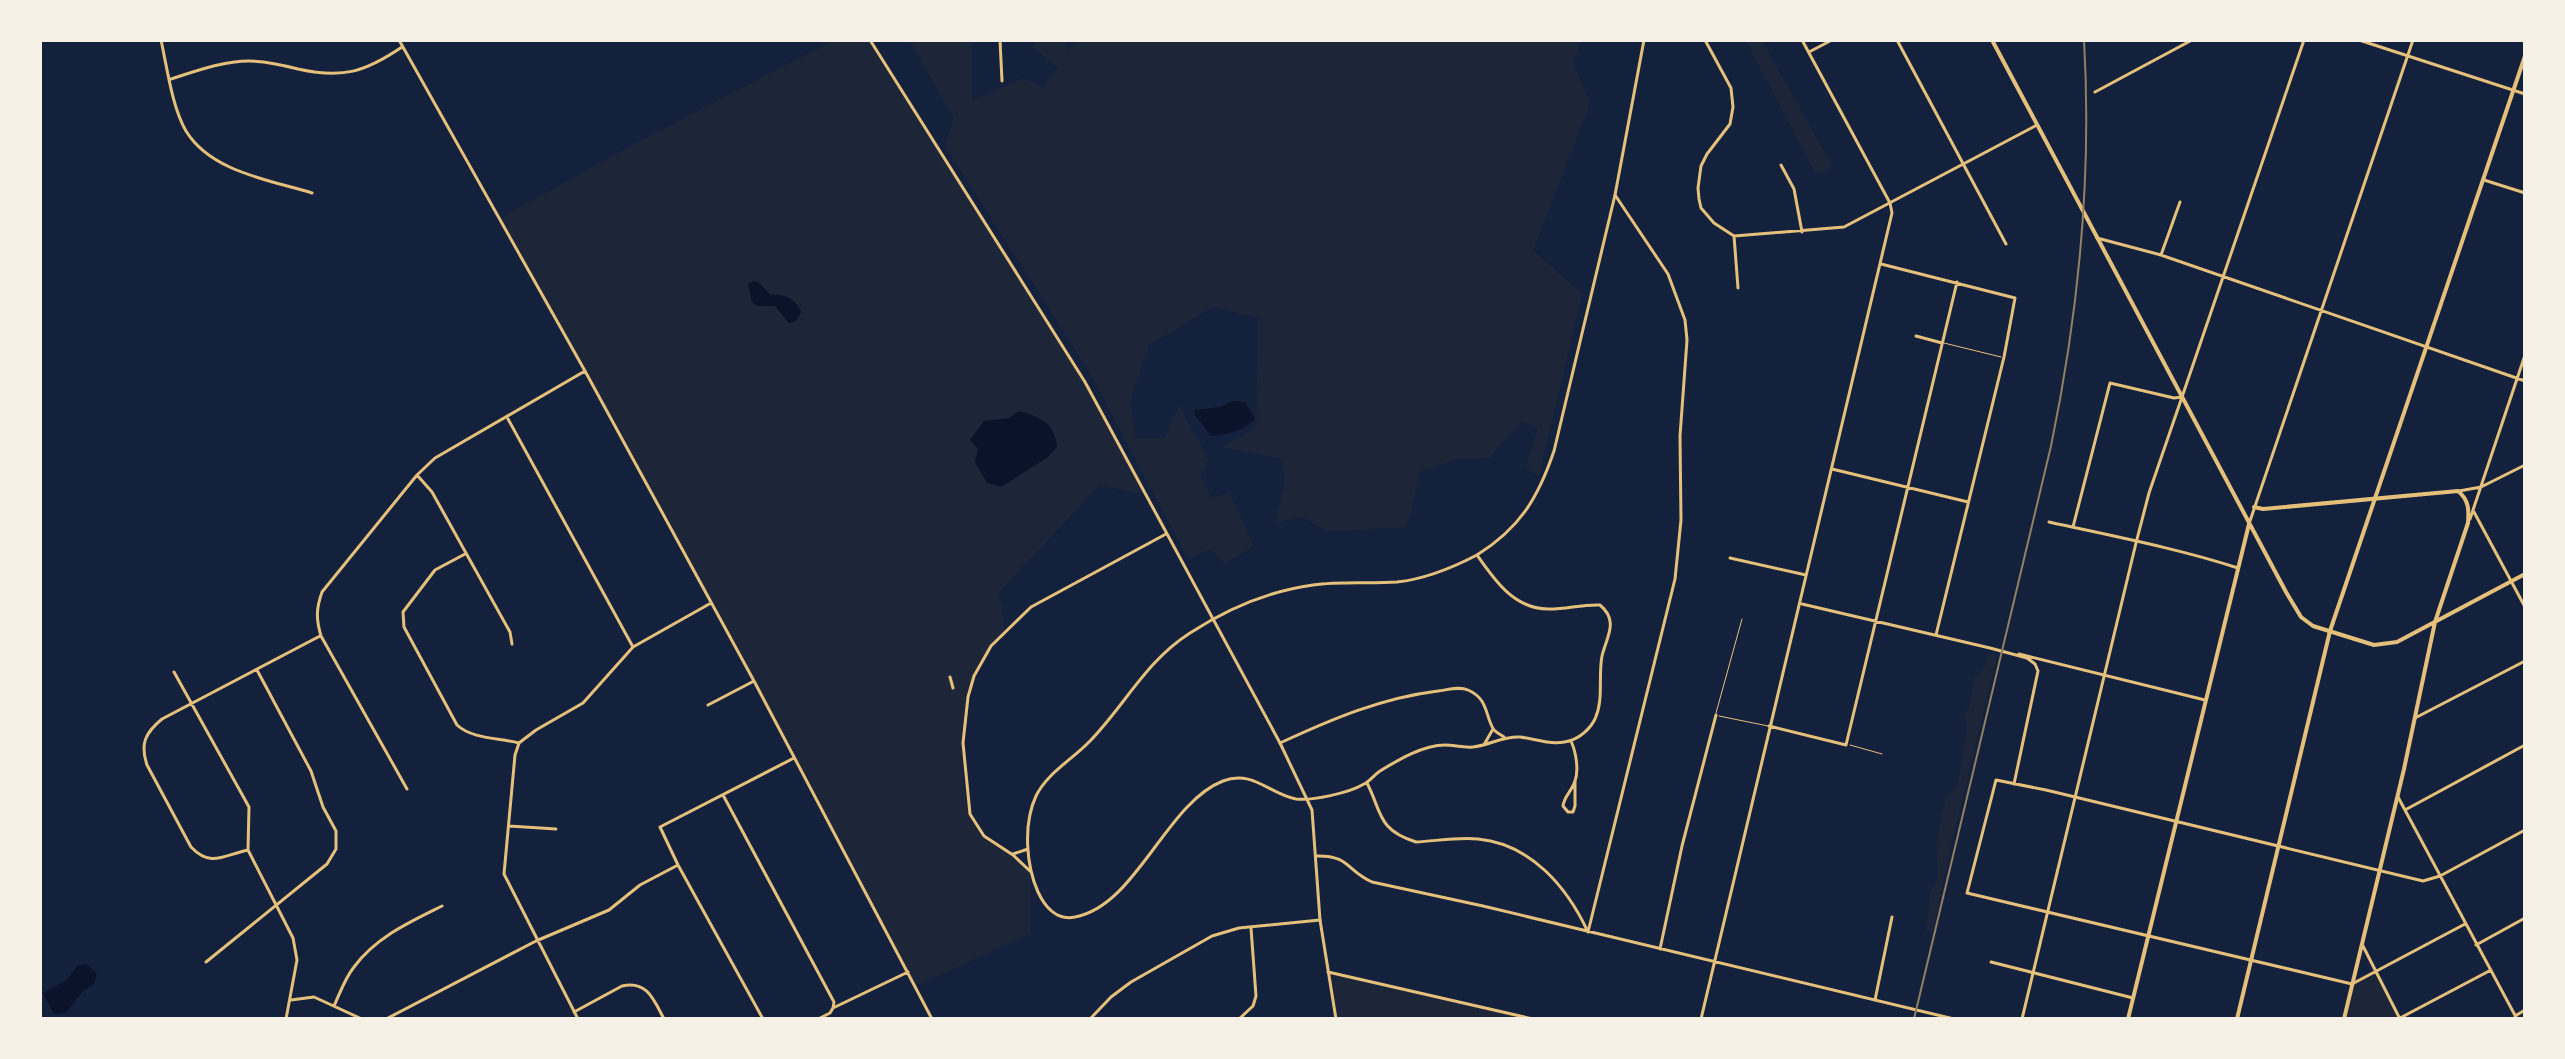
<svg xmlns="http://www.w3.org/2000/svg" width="2565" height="1059" font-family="Raleway,sans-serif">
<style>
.green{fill:#1d2539}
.water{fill:#0b132b}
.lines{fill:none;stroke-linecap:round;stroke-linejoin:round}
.service{stroke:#e5c07b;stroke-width:1}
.minor{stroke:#e5c07b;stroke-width:3}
.tertiary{stroke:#e5c07b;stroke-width:3}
.secondary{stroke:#e5c07b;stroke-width:4}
.primary{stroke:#e5c07b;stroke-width:4}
.rail{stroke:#918062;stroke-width:2}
</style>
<rect width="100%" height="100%" fill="#14213d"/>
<path class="green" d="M 834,40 L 870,40 L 1085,382 L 1146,495 L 1100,485 L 999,592 L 1005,631 C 993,644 981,659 974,677 C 962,704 958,790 972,817 C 984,841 1011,852 1030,871 L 1030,934 L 915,986 L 585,371 L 499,219 L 625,149 Z
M 909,40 L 972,40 L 972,101 L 1023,78 L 1043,88 L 1058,68 L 1032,46 L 1037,40 L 1068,40 L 1066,50 L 1081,40 L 1582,40 L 1573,63 L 1590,103 L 1533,250 L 1582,294 L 1539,476 L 1526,468 L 1538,428 L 1522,421 L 1489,458 L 1454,460 L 1420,472 L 1407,527 L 1327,532 L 1302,516 L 1276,523 L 1285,481 L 1282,459 L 1221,447 L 1256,428 L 1258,318 L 1213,307 L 1149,345 L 1130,401 L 1136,438 L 1165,438 L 1179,405 L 1209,461 L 1200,476 L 1211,498 L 1229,493 L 1254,546 L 1225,564 L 1211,549 L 1188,558 L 1086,366 L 945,146 L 954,118 Z
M 1746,40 L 1761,40 L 1833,167 L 1816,175 Z
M 1990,654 L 1997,656 C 1976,748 1951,839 1933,932 L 1926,931 L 1930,893 L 1938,879 L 1936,842 L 1946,798 L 1958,785 L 1967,727 L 1964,713 L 1969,709 L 1974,677 L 1982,671 Z
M 2376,971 L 2400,1019 L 2344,1019 L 2352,984 Z
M 1328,972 L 1533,1019 L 1336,1019 Z"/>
<path class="water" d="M 753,281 L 758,282 L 771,295 C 784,294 796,298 801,312 L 796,321 L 789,323 L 775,306 L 756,306 L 752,302 L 748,284 Z
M 1233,401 L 1245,402 L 1255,419 C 1242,431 1229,434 1211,436 L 1195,415 L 1194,410 L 1220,407 Z
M 1019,411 C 1040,417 1055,423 1057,447 L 1048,457 L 1001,487 L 987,483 L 975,462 L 978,449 L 970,440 L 984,421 L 1009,418 Z
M 86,964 L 97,974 L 94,984 L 83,991 L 66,1013 L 54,1014 L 43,993 L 67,980 L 77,966 Z"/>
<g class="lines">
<path class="service" d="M 814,40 L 815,41
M 1944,343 L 2001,357
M 1716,713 L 1742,619
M 1719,716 L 1768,726
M 1850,745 L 1882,754"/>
<path class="minor" d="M 161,40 C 167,67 172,107 186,131 C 211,172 270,180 312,193
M 399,40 L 585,371 L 754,681 L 932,1019
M 1000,40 L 1002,81
M 1705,40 L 1731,88 L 1733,107 L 1730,124 L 1707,154 L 1701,166 L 1698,188 L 1699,199 L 1701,208 L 1714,223 L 1734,236 L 1844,227 L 2037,125
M 1897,40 L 2006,244
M 2359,40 L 2525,94
M 1809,52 L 1832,40
M 171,79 C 196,71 223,61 249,61 C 265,61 283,65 298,69 C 343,79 365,72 402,47
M 2095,92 L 2192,40
M 1781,165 L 1794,189 L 1802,232
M 2484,180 L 2525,193
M 1734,236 L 1738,288
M 2097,238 L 2161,255 L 2525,381
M 2161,255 L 2180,202
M 1881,264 L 2015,298 L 2004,357 L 1936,635
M 1916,336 L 1942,343
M 508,419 L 633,647
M 1832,469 L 1968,502
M 417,475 L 432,492 L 510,632 L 512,644
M 2459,491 L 2481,487 L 2525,465
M 2474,512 L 2525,607
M 2470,519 L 2525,355
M 2250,521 L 2413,40
M 2049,522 C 2112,536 2176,548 2238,568
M 2073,527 L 2110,383 L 2174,398 L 2182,397 L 2304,40
M 465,554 L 435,570 L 403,612 L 404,627 L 457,725 C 472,739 499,738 519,743
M 1477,555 C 1495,581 1515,610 1550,609 C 1567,609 1583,604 1600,605 C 1619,621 1607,636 1602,656 C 1598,677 1604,699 1595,719 C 1590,729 1580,738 1569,741 C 1553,746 1537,739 1520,737 C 1503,736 1490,745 1473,747 C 1463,748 1454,745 1445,745 C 1423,745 1398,760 1380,771 C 1374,775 1370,781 1364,784 C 1349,793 1312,801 1296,799 C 1271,795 1252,769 1223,781 C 1166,803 1136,906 1075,917 C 1057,921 1045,907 1038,892 C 1026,865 1023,824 1036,796 C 1047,773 1073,759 1090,741 C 1125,705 1146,661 1190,633 C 1227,609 1269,591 1313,585 C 1341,581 1369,584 1397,582 C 1426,579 1452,568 1477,555 Z
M 1730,558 L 1806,575
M 1802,604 L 1990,648 L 2027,658 L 2035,664 L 2038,671 L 2014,784
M 2019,654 L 2205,700
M 174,672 L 249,807 L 248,850 L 293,938 L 297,960 L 286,1019
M 950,677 L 953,688
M 708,705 L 754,681
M 2415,718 L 2525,661
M 1769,726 L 1846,745 L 1957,282
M 1571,741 C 1576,752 1579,770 1575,781 C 1572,791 1564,796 1563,806 L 1568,812 L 1573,812 L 1575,806 L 1575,781
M 519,743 L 515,755 L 504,874 L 578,1019
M 519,743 L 536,730 L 583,703 L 633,647 L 711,603
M 1280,743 C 1332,719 1381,698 1438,691 C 1447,690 1459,686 1468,690 C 1489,699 1485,717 1494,730 C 1497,733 1501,735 1504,737
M 1485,743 L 1493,729
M 1367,783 C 1382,812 1377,830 1416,842 C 1436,841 1458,837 1478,839 C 1531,844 1567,887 1588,932
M 407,789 L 321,636 C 316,619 316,609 322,592 L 417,475 L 435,458 L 585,371
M 723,795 L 834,1002 L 833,1008
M 2398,797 L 2517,1019
M 2405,810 L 2525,745
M 509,826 L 556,829
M 248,850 C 224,855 211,868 191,847 L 147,765 C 140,744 145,733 162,719 L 320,636
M 1013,854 L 1028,849
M 1316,856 C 1349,855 1346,870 1372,882 L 1483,906 L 1954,1019
M 1030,871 L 1013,855 L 984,836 L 970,814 L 963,743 L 968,697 L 974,676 L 991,646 L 1031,607 L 1166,534
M 2465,924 L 2352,984 L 1967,893 L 1996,780 L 2046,790 L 2423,881 L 2440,876 L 2525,830
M 1588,932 L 1675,579 L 1681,520 L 1680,436 L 1687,340 L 1685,320 L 1668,274 L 1615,195
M 2362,944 L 2400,1019
M 2476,945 L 2525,918
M 1660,949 L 1682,846 L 1716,715
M 206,962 L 327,864 L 336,849 L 336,831 L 323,807 L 311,771 L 257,670
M 1991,962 L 2133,998
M 1328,972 L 1533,1019
M 291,1000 L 314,997 L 362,1019
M 1875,1000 L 1892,917
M 334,1006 C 340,993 345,978 354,967 C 376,937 410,922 442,906
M 574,1012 L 622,986 C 647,980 654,1000 664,1019
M 2515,1016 L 2525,1010
M 2400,1018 L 2491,970
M 386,1019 L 536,941 L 609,910 L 640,885 L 678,865
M 763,1019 L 678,865 L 660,827 L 794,758
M 818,1019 L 830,1013 L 833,1008 L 908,972
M 1090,1019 L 1111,997 L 1131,982 L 1212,936 L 1239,928 L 1320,920
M 1239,1019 L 1253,1006 L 1256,996 L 1251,928
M 1701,1019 L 1892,213 L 1890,203 L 1802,40"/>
<path class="tertiary" d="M 870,40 L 1085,382 L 1280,743 L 1312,810 L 1320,920 L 1336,1019
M 1477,555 C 1520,528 1538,498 1554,451 L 1615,195 L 1644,40
M 2022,1019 L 2136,543 L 2149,493 L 2182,397"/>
<path class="secondary" d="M 1992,40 L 2286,592 L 2301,617 L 2313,626 L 2374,645 L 2397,642 L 2525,574
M 2254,507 L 2263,509 L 2458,491 C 2469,500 2469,510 2468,523 L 2435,622 L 2404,769 L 2344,1019
M 2128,1019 L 2249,524"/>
<path class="primary" d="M 2237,1019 L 2330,631 L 2525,56"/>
<path class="rail" d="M 1914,1019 L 2051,446 C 2079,311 2092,177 2084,40"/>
</g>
<rect width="2565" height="1059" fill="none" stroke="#f6f1e7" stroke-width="84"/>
</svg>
